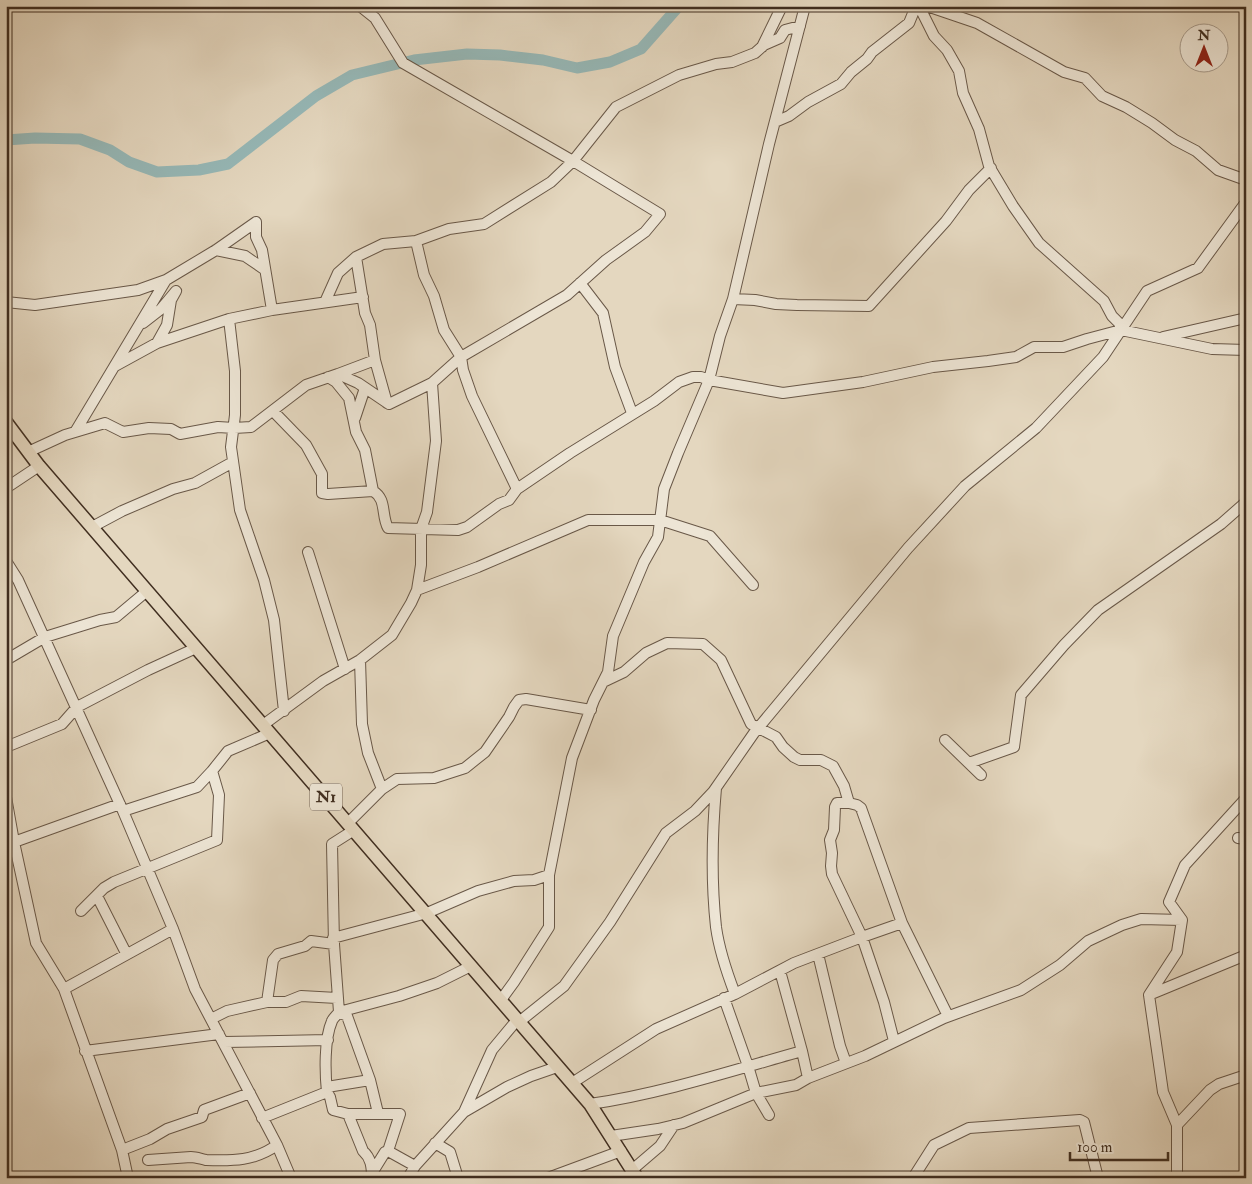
<svg xmlns="http://www.w3.org/2000/svg" width="1252" height="1184" font-family="'IM FELL Double Pica',serif">
<style>
.lines{fill:none;stroke-linecap:round;stroke-linejoin:round}
.river{stroke:#96b8b7;stroke-width:11}
.minor-casing{stroke:#695848;stroke-width:12}
.major-casing{stroke:#402e20;stroke-width:15}
.minor{stroke:#ede5d5;stroke-width:10}
.major{stroke:#e4d7bf;stroke-width:12}
.labels{text-anchor:middle;dominant-baseline:central;stroke-width:5;stroke-linejoin:round;paint-order:stroke}
.shield{fill:#ede5d5;stroke:#746556;stroke-width:1}
.shield-label{font-size:16px;font-weight:bold;fill:#402e20}
</style>
<rect width="100%" height="100%" fill="#e4d7bf"/>
<filter id="stains"><feTurbulence type="fractalNoise" baseFrequency=".004" numOctaves="4"/><feColorMatrix values="0 0 0 0 .2 0 0 0 0 .09 0 0 0 0 .02 0 0 0 .5 -.17"/></filter>
<radialGradient id="worn" r=".72"><stop offset=".6" stop-color="#630" stop-opacity="0"/><stop offset="1" stop-color="#630" stop-opacity=".3"/></radialGradient>
<g class="lines">
<path class="river" d="M 6,140 L 35,138 L 80,139 L 110,150 L 129,162 L 157,172 L 199,170 L 228,164 L 316,96 L 352,75 L 414,60 L 467,54 L 500,55 L 543,60 L 577,68 L 610,62 L 641,49 L 679,6"/>
<defs>
<path id="minor" d="M 919,6 L 934,36 L 947,50 L 959,71 L 963,93 L 979,129 L 989,166 L 1013,206 L 1039,243 L 1104,301 L 1112,316 L 1119,323 L 1121,330
M 927,6 L 977,23 L 1064,72 L 1085,78 L 1102,96 L 1126,107 L 1152,123 L 1175,140 L 1196,151 L 1218,170 L 1246,180
M 762,47 L 782,6
M 775,122 L 789,116 L 808,102 L 841,84 L 851,72 L 867,59 L 872,52 L 909,23 L 916,6
M 256,222 L 256,237 L 262,250 L 272,310
M 416,241 L 449,229 L 484,224 L 551,182 L 573,161 L 616,107 L 679,75 L 716,64 L 732,62 L 755,53 L 764,45 L 780,38 L 785,30 L 800,26
M 216,250 L 245,256 L 264,269
M 356,257 L 365,313 L 370,325 L 375,360 L 387,403
M 580,283 L 603,313 L 615,367 L 632,413
M 733,299 L 755,300 L 776,304 L 797,305 L 869,306 L 946,221 L 969,190 L 991,168
M 6,302 L 35,305 L 138,290 L 166,280
M 325,302 L 338,273 L 356,257 L 383,244 L 416,241 L 424,275 L 434,296 L 444,330 L 461,357 L 463,370 L 472,396 L 517,489
M 229,319 L 235,371 L 235,415 L 231,447 L 240,510 L 264,580 L 274,620 L 284,711
M 143,323 L 161,309 L 176,291 L 171,300 L 167,325 L 157,343
M 1163,337 L 1246,318
M 115,366 L 157,343 L 229,319 L 272,310 L 363,297
M 338,374 L 375,360
M 328,377 L 336,382 L 349,398 L 356,432 L 365,450 L 373,491
M 273,411 L 306,445 L 322,474 L 322,493 L 328,494 L 373,491 C 387,499 381,515 388,528 L 458,530 L 467,527 L 499,504 L 509,500 L 517,489 L 570,453 L 654,401 L 679,382 L 693,377 L 701,377 L 709,380 L 783,393 L 863,382 L 933,367 L 988,361 L 1016,357 L 1034,347 L 1063,347 L 1087,339 L 1121,330 L 1212,349 L 1246,350
M 355,418 L 365,388
M 75,432 L 166,280 L 216,250 L 256,222
M 28,452 L 65,435 L 105,423 L 123,432 L 149,428 L 171,429 L 180,434 L 218,427 L 234,428 L 251,427 L 306,385 L 338,374 L 358,383 L 389,404 L 432,383
M 6,488 L 39,466
M 92,527 L 122,511 L 173,489 L 195,483 L 233,462
M 308,552 L 345,669
M 6,561 L 18,580 L 123,811 L 173,929 L 195,989 L 277,1145 L 291,1178
M 417,590 L 478,567 L 588,520 L 660,520 L 710,536 L 753,585
M 6,660 L 45,637 L 100,620 L 116,617 L 147,591
M 603,682 L 624,672 L 646,653 L 667,643 L 703,644 L 721,660 L 751,724 L 776,737 L 783,747 L 794,757 L 800,760 L 821,760 L 833,766 L 844,786 L 849,803 L 857,805 L 861,808 L 902,923
M 263,725 L 323,681 L 360,660 L 392,635 L 411,603 L 417,590 L 421,565 L 421,529 L 427,512 L 436,441 L 432,383 L 461,357 L 567,295 L 606,260 L 645,232 L 660,214 L 573,161 L 403,63 L 375,18 L 360,6
M 945,740 L 981,775
M 6,747 L 62,724 L 77,707 L 148,670 L 196,648
M 969,763 L 1014,747 L 1021,695 L 1064,645 L 1098,610 L 1221,524 L 1246,502
M 716,788 C 712,834 711,881 716,927 C 719,949 727,973 735,994
M 382,789 L 397,779 L 434,778 L 465,768 L 485,752 L 509,717 L 514,707 L 519,700 L 526,699 L 591,710
M 6,797 L 14,842 L 36,943 L 64,989 L 122,1150 L 128,1178
M 849,803 L 837,803 L 835,807 L 834,830 L 830,840 L 832,853 L 831,866 L 832,874 L 862,937 L 884,1002 L 894,1041
M 123,811 L 197,787 L 212,771
M 348,823 L 382,789 L 368,753 L 362,724 L 360,660
M 1238,838 L 1246,839
M 14,842 L 120,804
M 97,896 L 126,953
M 81,911 L 104,888 L 114,882 L 217,840 L 219,795 L 212,771 L 228,751 L 270,733
M 333,938 L 427,913 L 478,891 L 514,881 L 534,880 L 549,875
M 818,954 L 840,1046 L 846,1063
M 780,971 L 802,1051
M 64,989 L 173,929
M 1149,995 L 1246,955
M 724,998 L 748,1066 L 756,1093 L 769,1115
M 501,1000 L 514,982 L 549,927 L 549,875 L 572,758 L 594,700 L 608,672 L 613,636 L 644,562 L 658,537 L 664,489 L 678,453 L 709,380 L 720,336 L 733,299 L 769,144 L 805,6
M 267,1002 L 273,960 L 278,954 L 305,946 L 311,941 L 334,944
M 339,1012 L 399,996 L 437,983 L 471,966
M 211,1019 L 227,1011 L 267,1002 L 286,1002 L 301,996 L 337,998
M 519,1022 L 564,986 L 610,922 L 666,833 L 695,811 L 713,792 L 754,733 L 908,548 L 965,486 L 1036,428 L 1103,357 L 1147,291 L 1198,268 L 1246,202
M 224,1042 L 328,1040
M 85,1051 L 219,1034
M 370,1080 L 378,1113
M 572,1083 L 656,1029 L 735,994 L 794,963 L 862,937 L 902,923 L 948,1016
M 327,1087 L 370,1080 L 347,1016 L 339,1012
M 327,1092 L 330,1097 L 333,1110 L 348,1114 L 363,1151 C 371,1158 372,1167 372,1178
M 590,1104 C 660,1094 734,1070 802,1051 L 808,1078
M 464,1112 L 492,1050 L 517,1020
M 348,1114 L 400,1114 L 388,1151 L 415,1166
M 262,1118 L 327,1092 C 325,1073 324,1039 332,1021 C 333,1018 337,1015 339,1012 L 334,944 L 332,844 L 354,830
M 1177,1125 L 1210,1090 L 1219,1084 L 1246,1075
M 611,1136 L 658,1129 L 683,1123 L 756,1093 L 796,1085 L 808,1078 L 865,1056 L 944,1018 L 1021,990 L 1060,965 L 1088,941 L 1122,925 L 1141,919 L 1182,920
M 435,1143 L 450,1152 L 458,1178
M 122,1150 L 150,1139 L 167,1129 L 202,1117 L 204,1110 L 250,1093
M 148,1160 C 162,1159 177,1158 191,1157 C 196,1157 201,1159 206,1160 C 233,1161 255,1161 277,1145
M 632,1170 L 660,1146 L 674,1125
M 372,1173 L 385,1152 L 388,1151
M 408,1178 L 415,1166 L 464,1112 L 507,1087 L 531,1076 L 557,1067
M 548,1178 L 621,1151
M 913,1178 L 934,1145 L 969,1128 L 1080,1120 L 1084,1122 L 1098,1178
M 1177,1178 L 1177,1125 L 1163,1092 L 1149,995 L 1177,952 L 1182,920 L 1169,902 L 1185,865 L 1246,798"/>
<path id="major" d="M 6,422 L 39,466 L 590,1104 L 637,1178"/>
</defs>
<use href="#minor" class="minor-casing"/>
<use href="#major" class="major-casing"/>
<use href="#minor" class="minor"/>
<use href="#major" class="major"/>
</g>
<g class="labels">
<rect class="shield" x="310" y="783.5" width="32" height="27" rx="4"/>
<g class="shield-label">
<text x="326" y="797">N1</text>
</g>
</g>
<rect width="1252" height="1184" fill="none" stroke="#e4d7bf" stroke-width="25"/>
<rect x="8" y="8" width="1237" height="1169" fill="none" stroke="#402e20" stroke-width="2.5"/>
<rect x="12" y="12" width="1227" height="1159" fill="none" stroke="#402e20"/>
<g transform="translate(1204 48)"><circle r="24" fill="#ede5d5" stroke="#a89c8d"/>
<path d="M0-4L9 19L0 12L-9 19Z" fill="#8f2418"/>
<text y="-8" font-size="14" font-weight="bold" text-anchor="middle" fill="#402e20">N</text>
</g>
<path d="M1070 1152v8h98v-8" fill="none" stroke="#402e20" stroke-width="2.5"/>
<text x="1077" y="1152" font-size="15" fill="#402e20" stroke="#ede5d5" stroke-width="4" paint-order="stroke">100 m</text>
<rect width="100%" height="100%" filter="url(#stains)"/>
<rect width="100%" height="100%" fill="url(#worn)"/>
</svg>
